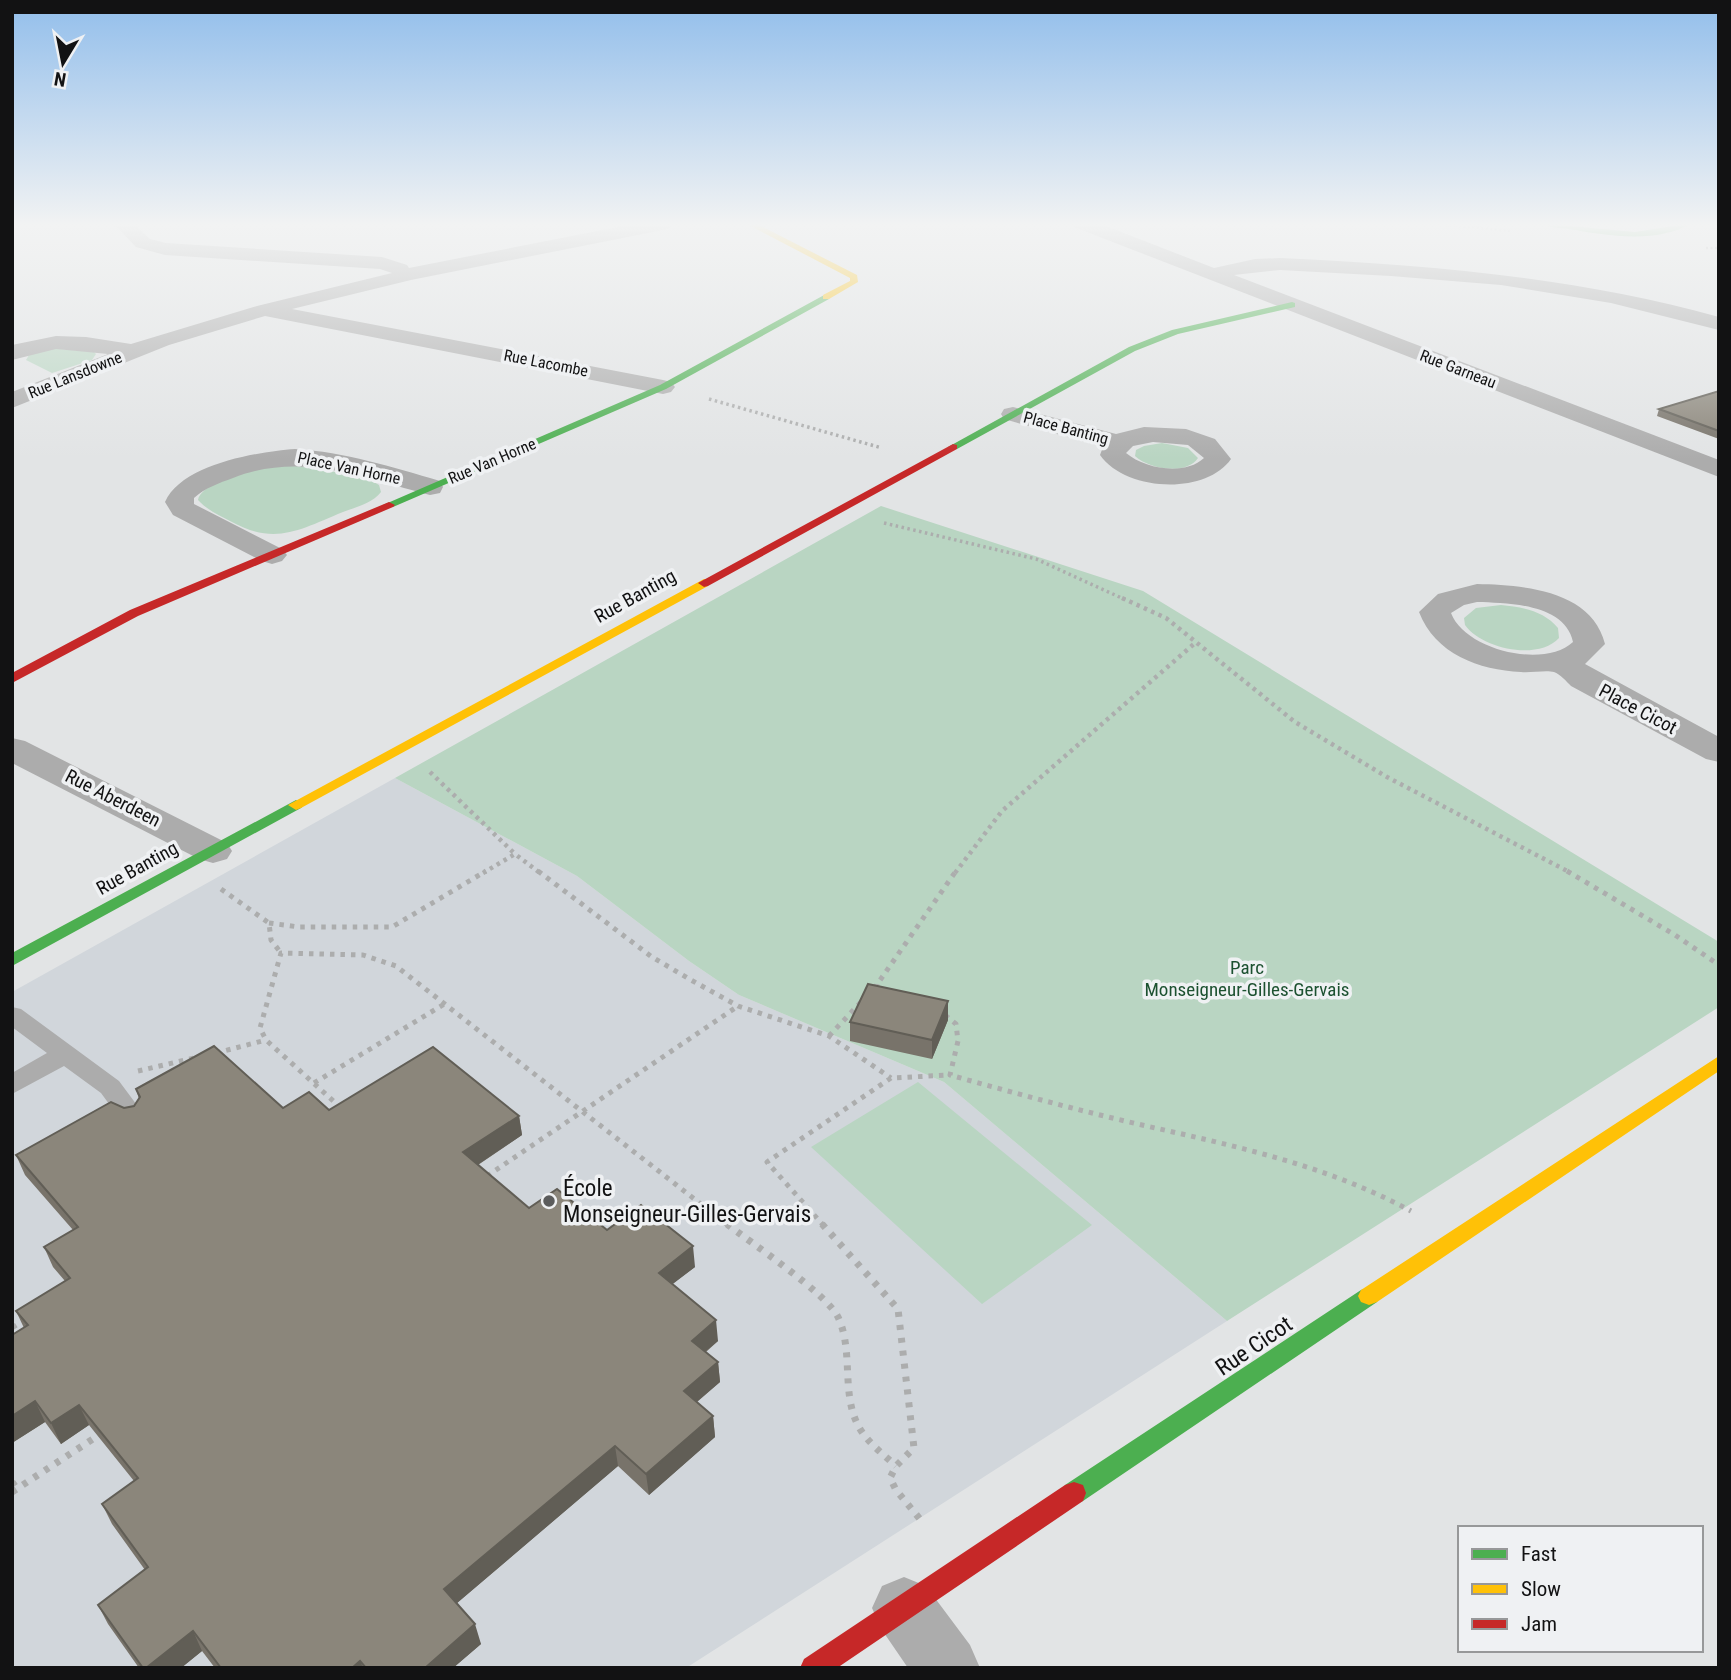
<svg xmlns="http://www.w3.org/2000/svg" width="1731" height="1680" font-family="'Roboto Condensed',sans-serif">
<style>
.built{fill:#d1d6db}
.green{fill:#b9d5c2}
.lines{fill:none;stroke-linecap:round;stroke-linejoin:round}
.stream{fill:#b2cef0;fill-rule:evenodd}
.path-far4{stroke:#acadad;stroke-width:2.5;stroke-dasharray:2 2.5;stroke-linecap:butt}
.path-far3{stroke:#acadad;stroke-width:3.5;stroke-dasharray:2.5 3.5;stroke-linecap:butt}
.path-far2{stroke:#acadad;stroke-width:4.5;stroke-dasharray:3.5 4.5;stroke-linecap:butt}
.path-far1{stroke:#acadad;stroke-width:5;stroke-dasharray:4.5 6;stroke-linecap:butt}
.path{stroke:#acadad;stroke-width:7;stroke-dasharray:5 8;stroke-linecap:butt}
.lane{fill:#acacac;fill-rule:evenodd}
.street{fill:#acacac;fill-rule:evenodd}
.fast{fill:#4caf50;fill-rule:evenodd}
.slow{fill:#ffc107;fill-rule:evenodd}
.jam{fill:#c62828;fill-rule:evenodd}
.wall{fill:#78736a}
.shaded-wall{fill:#615e56}
.building{fill:#8b867b;stroke:#615e56;stroke-width:2}
.poi-dot{fill:#5b5c5c;stroke:#eff1f3;stroke-width:2.5}
.labels{text-anchor:middle;dominant-baseline:central;stroke-width:7;stroke-linejoin:round;paint-order:stroke}
.far-street-label{font-size:16px;fill:#121213;stroke:#eff1f3}
.street-label{font-size:19px;fill:#121213;stroke:#eff1f3}
.park-label{font-size:19px;fill:#1c5130;stroke:#eff1f3}
.near-poi-label{font-size:23px;fill:#121213;stroke:#eff1f3;text-anchor:start}
.near-street-label{font-size:23px;fill:#121213;stroke:#eff1f3}
</style>
<rect width="100%" height="100%" fill="#e2e4e5"/>
<path class="built" d="M 395,778 L 577,876 L 689,961 L 739,995 L 944,1082 L 1227,1321 L 686,1668 L 12,1668 L 12,992 Z"/>
<path class="green" d="M 49,348 L 94,352 L 96,354 L 92,360 L 52,373 L 26,360 L 29,355 Z
M 1162,443 L 1188,448 L 1198,458 C 1186,476 1149,469 1135,456 L 1136,450 L 1144,446 Z
M 266,465 L 314,467 L 372,481 L 379,485 L 381,492 C 373,503 356,507 343,512 C 299,530 275,546 230,521 C 219,515 207,510 198,500 C 201,483 250,471 266,465 Z
M 881,506 L 1143,591 L 1719,942 L 1719,1007 L 1227,1321 L 944,1082 L 739,995 L 689,961 L 577,876 L 395,778 Z
M 1501,605 C 1522,607 1544,611 1558,628 L 1559,638 C 1538,661 1482,649 1465,625 L 1464,618 L 1476,608 Z
M 918,1082 L 1092,1225 L 982,1304 L 811,1147 Z"/>
<g class="lines">
<path class="stream" d="M 1625,223 L 1640,223 L 1640,224 L 1637,226 Z"/>
<path class="path-far4" d="M 1423,223 L 1512,231
M 1706,248 L 1719,248"/>
<path class="path-far3" d="M 709,399 L 882,448
M 884,523 L 1036,559 L 1126,600"/>
<path class="path-far2" d="M 1122,598 L 1166,618 L 1295,722 L 1387,777 L 1571,873
M 430,772 L 515,854
M 483,873 L 515,854 L 540,873
M 955,873 L 1002,811 L 1195,643"/>
<path class="path-far1" d="M 538,871 L 652,957 L 691,980 L 738,1006 L 829,1036 L 891,1078
M 1567,871 L 1675,935 L 1719,965
M 221,889 L 269,923 L 271,940 L 281,953
M 269,923 L 299,927 L 392,927 L 486,871
M 879,987 L 876,986 L 956,871
M 945,1015 L 956,1024 L 958,1041 L 950,1075 C 1014,1093 1077,1110 1142,1125 C 1235,1146 1326,1165 1411,1211
M 829,1036 L 861,1002
M 216,1053 L 266,1040
M 138,1071 L 194,1058
M 314,1083 L 446,1003
M 341,1108 L 266,1040 L 260,1028 L 281,953 L 363,955 L 396,966 L 729,1226
M 487,1176 L 738,1006
M 824,1226 L 767,1162 L 891,1078 L 950,1075"/>
<path class="path" d="M 727,1224 C 751,1243 826,1293 838,1317 C 855,1353 839,1398 862,1432 C 871,1445 884,1455 896,1466
M 822,1224 L 898,1309 L 914,1448 L 896,1466 L 890,1478 L 896,1490 L 924,1524
M 12,1325 L 19,1336
M 12,1482 L 17,1489
M 12,1492 L 102,1433"/>
<path class="lane" d="M 12,1007 L 21,1009 L 119,1081 L 145,1116 L 141,1123 L 132,1125 L 123,1123 L 101,1093 L 64,1066 L 12,1094 L 12,1073 L 47,1053 L 12,1027 Z"/>
<path class="street" d="M 113,223 L 133,223 L 150,239 L 166,243 L 382,257 L 407,265 L 409,268 L 638,223 L 677,223 L 668,229 L 411,280 L 292,309 L 663,380 L 671,382 L 675,387 L 671,392 L 663,394 L 265,316 L 169,345 L 12,408 L 12,392 L 108,354 L 56,349 L 12,360 L 12,345 L 56,336 L 86,337 L 131,344 L 257,306 L 392,273 L 380,269 L 165,255 L 136,247 Z
M 1071,223 L 1098,223 L 1214,268 L 1255,259 L 1280,258 C 1429,265 1575,277 1719,317 L 1719,330 L 1611,303 L 1501,285 L 1391,276 L 1280,270 L 1234,275 L 1719,460 L 1719,477 L 1074,227 Z
M 1013,407 L 1116,434 L 1144,427 L 1186,429 L 1215,439 L 1231,459 C 1205,496 1125,491 1100,455 L 1103,447 L 1004,419 L 1001,414 L 1004,409 ZM 1153,442 L 1188,445 L 1204,458 C 1185,476 1145,469 1126,453 L 1133,446 Z
M 295,449 C 345,452 392,467 440,481 L 443,487 L 440,493 L 430,495 C 363,478 302,451 233,478 C 219,483 205,488 194,498 L 194,504 L 282,549 L 287,555 L 282,561 L 272,564 L 262,561 L 173,515 L 165,502 C 182,464 257,452 295,449 Z
M 1477,584 C 1523,585 1592,590 1605,644 L 1585,664 L 1719,737 L 1719,762 L 1706,759 L 1571,686 C 1567,682 1560,674 1554,672 C 1546,670 1530,673 1521,672 C 1479,670 1435,654 1419,612 L 1438,594 ZM 1477,602 C 1509,603 1565,604 1573,642 C 1544,669 1465,650 1451,613 L 1464,605 Z
M 12,738 L 25,741 L 227,843 L 232,851 L 227,859 L 213,863 L 199,859 L 12,763 Z
M 904,1577 L 926,1586 L 970,1645 L 980,1668 L 908,1668 L 882,1630 L 872,1608 L 882,1586 Z"/>
<path class="fast" d="M 1538,223 L 1635,232 L 1692,223 C 1656,244 1609,236 1569,229 C 1559,228 1547,227 1538,223 Z
M 826,294 L 830,297 L 829,299 L 666,389 L 393,507 L 383,505 L 660,385 Z
M 1292,302 L 1295,303 L 1295,307 L 1178,334 L 1135,351 L 957,449 L 948,447 L 1129,347 L 1172,330 Z
M 296,800 L 304,805 L 301,808 L 12,966 L 12,953 Z
M 1369,1287 L 1377,1290 L 1380,1296 L 1377,1302 L 1083,1501 L 1074,1504 L 1065,1501 L 1062,1493 L 1065,1485 L 1361,1290 Z"/>
<path class="slow" d="M 745,223 L 755,223 L 857,275 L 858,282 L 829,299 L 823,299 L 823,295 L 850,281 L 850,278 Z
M 704,579 L 708,580 L 708,586 L 301,808 L 296,810 L 288,805 Z
M 1719,1056 L 1719,1071 L 1377,1302 L 1369,1305 L 1361,1302 L 1358,1296 L 1361,1290 Z"/>
<path class="jam" d="M 953,444 L 957,445 L 957,449 L 708,586 L 704,587 L 698,583 Z
M 389,502 L 395,505 L 393,507 L 138,616 L 12,683 L 12,673 L 130,610 Z
M 1074,1482 L 1083,1485 L 1086,1493 L 1083,1501 L 837,1668 L 800,1668 L 804,1659 L 1065,1485 Z"/>
</g>
<path class="wall" d="M 1719,391 L 1719,439 L 1657,416 L 1659,409 Z
M 948,1020 L 932,1059 L 850,1041 L 850,1022 Z
M 136,1089 L 283,1108 L 519,1116 L 522,1135 L 478,1165 L 529,1208 L 607,1230 L 695,1267 L 672,1284 L 718,1341 L 706,1352 L 718,1362 L 720,1382 L 697,1402 L 713,1416 L 715,1437 L 649,1495 L 618,1466 L 457,1603 L 481,1644 L 453,1668 L 215,1668 L 202,1651 L 181,1668 L 139,1668 L 108,1624 L 98,1605 L 145,1570 L 112,1524 L 102,1504 L 134,1481 L 89,1425 L 61,1444 L 45,1422 L 12,1443 L 24,1328 L 16,1311 L 65,1281 L 53,1267 L 44,1247 L 73,1230 L 25,1175 L 16,1155 L 124,1108 L 134,1106 L 139,1099 Z"/>
<path class="shaded-wall" d="M 948,1001 L 948,1020 L 932,1059 L 932,1040 Z
M 519,1116 L 522,1135 L 467,1172 L 463,1152 Z
M 693,1246 L 695,1267 L 661,1293 L 659,1273 Z
M 716,1320 L 718,1341 L 694,1361 L 692,1341 Z
M 718,1362 L 720,1382 L 686,1411 L 684,1391 Z
M 35,1401 L 45,1422 L 12,1443 L 12,1416 Z
M 79,1405 L 89,1425 L 61,1444 L 51,1423 Z
M 713,1416 L 715,1437 L 649,1495 L 646,1474 Z
M 615,1446 L 618,1466 L 450,1609 L 444,1589 Z
M 475,1624 L 481,1644 L 453,1668 L 425,1668 Z
M 193,1631 L 202,1651 L 181,1668 L 146,1668 Z
M 360,1661 L 363,1668 L 352,1668 Z"/>
<path class="building" d="M 1719,391 L 1719,431 L 1659,409 Z
M 868,984 L 948,1001 L 932,1040 L 850,1022 Z
M 214,1046 L 283,1108 L 309,1092 L 329,1110 L 433,1047 L 519,1116 L 463,1152 L 529,1208 L 557,1189 L 607,1230 L 641,1205 L 693,1246 L 659,1273 L 716,1320 L 692,1341 L 718,1362 L 684,1391 L 713,1416 L 646,1474 L 615,1446 L 444,1589 L 475,1624 L 425,1668 L 366,1668 L 360,1661 L 352,1668 L 221,1668 L 193,1631 L 146,1668 L 143,1668 L 98,1605 L 148,1567 L 102,1504 L 138,1478 L 79,1405 L 51,1423 L 35,1401 L 12,1416 L 12,1335 L 28,1325 L 16,1311 L 70,1278 L 44,1247 L 78,1227 L 16,1155 L 111,1102 L 124,1108 L 134,1106 L 140,1097 L 136,1089 Z"/>
<linearGradient id="sky" x2="0" y2="1"><stop stop-color="#92beeb"/><stop offset="0.49" stop-color="#f2f3f3"/><stop offset="1" stop-color="#f2f3f3" stop-opacity="0"/></linearGradient>
<rect width="1731" height="459" fill="url(#sky)"/>
<circle class="poi-dot" cx="549" cy="1201" r="7"/>
<g class="labels">
<g class="far-street-label">
<text transform="translate(546 363) rotate(11)">Rue Lacombe</text>
<text transform="translate(1458 369) rotate(21)">Rue Garneau</text>
<text transform="translate(75 375) rotate(-22)">Rue Lansdowne</text>
<text transform="translate(1066 428) rotate(15)">Place Banting</text>
<text transform="translate(492 461) rotate(-23)">Rue Van Horne</text>
<text transform="translate(349 468) rotate(12)">Place Van Horne</text>
</g>
<g class="street-label">
<text transform="translate(635 596) rotate(-29)">Rue Banting</text>
<text transform="translate(1638 709) rotate(28)">Place Cicot</text>
<text transform="translate(113 798) rotate(27)">Rue Aberdeen</text>
<text transform="translate(137 868) rotate(-29)">Rue Banting</text>
</g>
<g class="park-label">
<text x="1247" y="967">Parc<tspan x="1247" dy="22">Monseigneur-Gilles-Gervais</tspan></text>
</g>
<g class="near-poi-label">
<text x="563" y="1188">École<tspan x="563" dy="26">Monseigneur-Gilles-Gervais</tspan></text>
</g>
<g class="near-street-label">
<text transform="translate(1254 1346) rotate(-34)">Rue Cicot</text>
</g>
</g>
<rect width="1731" height="1680" fill="none" stroke="#121213" stroke-width="28"/>
<rect x="1458" y="1526" width="245" height="126" fill="#eff1f3" stroke="#979899" stroke-width="2"/>
<rect x="1472" y="1549" width="35" height="10" fill="#4caf50" stroke="#979899" stroke-width="2"/>
<text x="1521" y="1561" font-size="21" fill="#121213">Fast</text>
<rect x="1472" y="1584" width="35" height="10" fill="#ffc107" stroke="#979899" stroke-width="2"/>
<text x="1521" y="1596" font-size="21" fill="#121213">Slow</text>
<rect x="1472" y="1619" width="35" height="10" fill="#c62828" stroke="#979899" stroke-width="2"/>
<text x="1521" y="1631" font-size="21" fill="#121213">Jam</text>
<g transform="translate(63 63) rotate(190)" stroke="#eff1f3" stroke-width="5" paint-order="stroke">
<path d="M0-5L12 26L0 18L-12 26Z" fill="#121213"/>
<text y="-10" font-size="19" font-weight="bold" text-anchor="middle" fill="#121213">N</text>
</g>
</svg>
